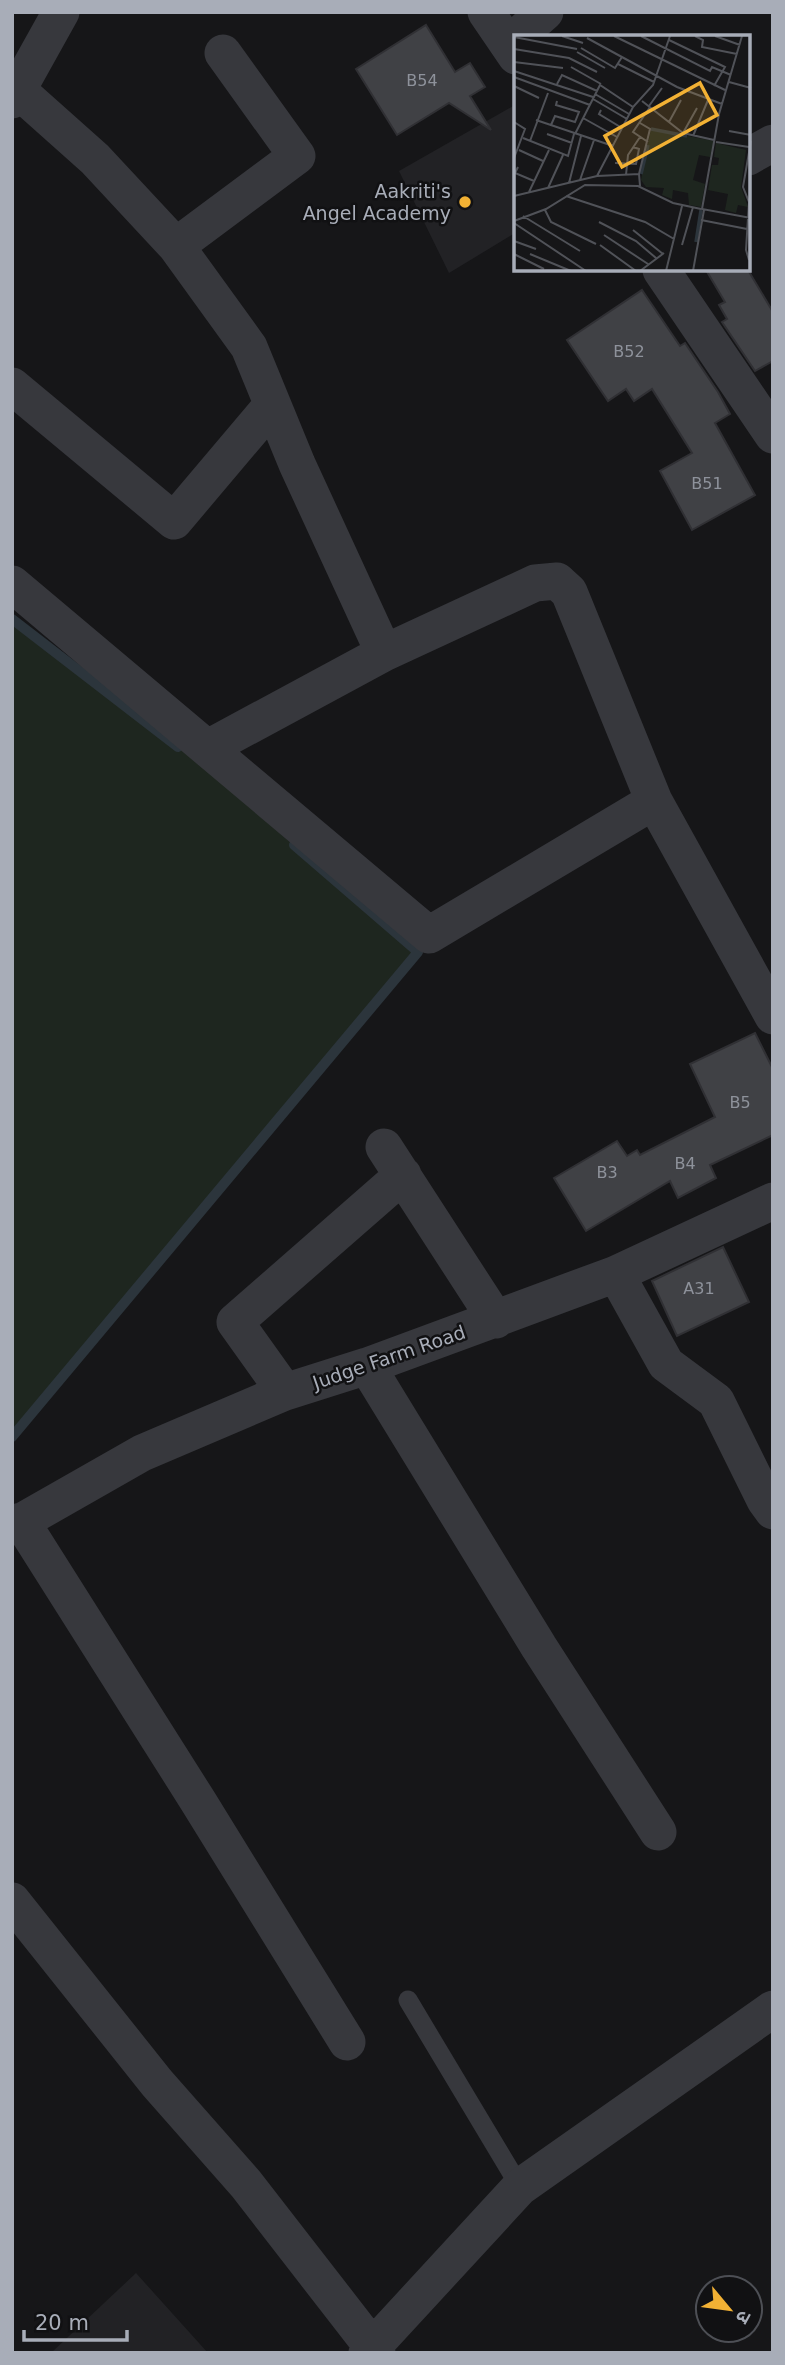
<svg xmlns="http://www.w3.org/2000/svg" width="785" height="2365" font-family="'DejaVu Sans','Noto Sans Devanagari',sans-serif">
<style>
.built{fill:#222225}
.green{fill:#1e261f}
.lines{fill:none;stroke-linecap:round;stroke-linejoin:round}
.stream{stroke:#2c353c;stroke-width:10}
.building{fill:#404145;stroke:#303034;stroke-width:2}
.lane{stroke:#37383d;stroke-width:19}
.street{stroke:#37383d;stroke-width:37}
.poi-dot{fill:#f2b134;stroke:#111113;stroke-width:2.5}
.labels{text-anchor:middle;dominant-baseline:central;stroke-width:5;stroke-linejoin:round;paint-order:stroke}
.number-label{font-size:16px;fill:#8e929b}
.poi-label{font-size:19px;fill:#a8adb8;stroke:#111113;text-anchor:end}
.street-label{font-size:19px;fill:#a8adb8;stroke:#111113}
.inset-river{fill:none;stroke:#2c353c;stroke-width:3.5}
.inset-road{fill:none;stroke:#505258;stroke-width:2}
.view{fill:#f2b134;fill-opacity:0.15;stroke:#f2b134;stroke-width:3.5}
.inset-edge{fill:none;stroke:#a8adb8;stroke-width:3.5}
</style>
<rect width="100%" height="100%" fill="#161618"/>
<path class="built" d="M 515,105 L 515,233 L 449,273 L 399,171 Z
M 136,2273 L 208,2353 L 51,2353 Z"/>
<path class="green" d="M 12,619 L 198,763 L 418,952 L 12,1437 Z"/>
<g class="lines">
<path class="stream" d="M 12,619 L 178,747
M 12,1437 L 418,952 L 294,845"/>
</g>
<path class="building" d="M 426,25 L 455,72 L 470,63 L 485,87 L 470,96 L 491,130 L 449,103 L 397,135 L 356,69 Z
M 706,270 L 748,270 L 773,312 L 773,361 L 755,371 L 722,322 L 727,319 L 719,305 L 725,302 Z
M 642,290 L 680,346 L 685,343 L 718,392 L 730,414 L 715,423 L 755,495 L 692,530 L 660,471 L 692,453 L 652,389 L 634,401 L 626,389 L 608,401 L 567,340 Z
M 755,1033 L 773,1069 L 773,1135 L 710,1165 L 716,1178 L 678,1198 L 670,1181 L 586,1231 L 554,1178 L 617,1141 L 627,1156 L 637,1150 L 640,1155 L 715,1117 L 690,1064 Z
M 723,1247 L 749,1302 L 677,1336 L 652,1281 Z"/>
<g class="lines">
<path class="lane" d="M 408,2000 L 520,2187"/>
<path class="street" d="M 486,12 L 516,56
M 517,37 L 545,12
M 12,85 L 95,159 L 176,246 L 249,347 L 297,464 L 384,653
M 12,100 L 61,12
M 748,157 L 773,143
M 176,246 L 297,156 L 223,53
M 661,270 L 773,435
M 12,386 L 174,521 L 272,405
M 12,584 L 429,935 L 654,801
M 208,748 L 384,653 L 535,583 L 557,581 L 569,592 L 654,801 L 773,1016
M 384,1147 L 496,1320
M 616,1274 L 666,1364 L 716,1401 L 765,1500 L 773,1511
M 367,1366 L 539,1647 L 658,1832
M 285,1392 L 235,1322 L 403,1175
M 21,1521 L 198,1801 L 347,2042
M 12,1527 L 142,1453 L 285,1392 L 367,1366 L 616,1274 L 773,1201
M 12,1901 L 157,2083 L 246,2184 L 377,2353
M 367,2353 L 520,2187 L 773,2009"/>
</g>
<circle class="poi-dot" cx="465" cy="202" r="7"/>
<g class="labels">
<g class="number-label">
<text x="422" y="80">B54</text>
<text x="629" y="351">B52</text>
<text x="707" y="483">B51</text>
<text x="740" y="1102">B5</text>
<text x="685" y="1163">B4</text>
<text x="607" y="1172">B3</text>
<text x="699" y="1288">A31</text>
</g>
<g class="poi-label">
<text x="451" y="191">Aakriti's<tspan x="451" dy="22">Angel Academy</tspan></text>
</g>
<g class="street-label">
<text transform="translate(389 1357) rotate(-19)">Judge Farm Road</text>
</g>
</g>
<g transform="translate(514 35)">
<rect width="236" height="236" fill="#161618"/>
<path d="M 137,94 L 200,106 L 196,122 L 185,120 L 179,145 L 191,149 L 187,172 L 175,170 L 174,158 L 159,155 L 158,164 L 148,160 L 150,153 L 132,152 L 127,145 ZM 202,108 L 232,115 L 227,152 L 234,172 L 224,170 L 222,178 L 211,175 L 214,159 L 194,155 L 198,130 L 204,130 L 205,123 L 200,122 Z" fill="#1e261f"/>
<path class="inset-river" d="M 137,94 L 173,101M 127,139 L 134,110M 182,207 L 187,175"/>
<path class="inset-road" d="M 48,1 L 69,8M 100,1 L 211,55M 127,1 L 196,36 L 198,32 L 217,40M 181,1 L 189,5 L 188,12 L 223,19M 201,1 L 226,10M 228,1 L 205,79 L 188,174 L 237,183M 0,2 L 63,14M 73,3 L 163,52 L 208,69M 155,5 L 211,32 L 200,51M 67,13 L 101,33 L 108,22M 0,14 L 55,23 L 83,37M 63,17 L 91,33M 0,27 L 49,33M 104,29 L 140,47M 57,32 L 87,49M 0,36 L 79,62M 0,42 L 76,70M 215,47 L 237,53M 43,49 L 48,40 L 83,56M 0,51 L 25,63M 81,59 L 115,79M 79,64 L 113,84M 128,66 L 169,98 L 200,105M 135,71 L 148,53M 87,75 L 85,79 L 108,93M 69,83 L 103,102M 22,85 L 99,111M 0,87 L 11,94 L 0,123M 155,87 L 167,65M 37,90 L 41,81 L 61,87 L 65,77 L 42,70 L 43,66M 215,96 L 237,100M 169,98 L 183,73M 33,99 L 58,108M 61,99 L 86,50 L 119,72M 179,101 L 194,65M 9,103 L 54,121 L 60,99M 16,106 L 34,58M 134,107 L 119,97 L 136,72M 202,107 L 235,112M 5,115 L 29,126M 101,128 L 122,129 L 125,114 L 119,112M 4,132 L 1,138 L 20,146M 125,139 L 136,94 L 126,88M 112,140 L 114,120 L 126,102M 83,141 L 119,72 L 139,50 L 156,1M 66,145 L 80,105M 55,148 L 67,101M 34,153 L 49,120M 15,157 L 35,115M 0,161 L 83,141 L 125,139 L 126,151M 52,161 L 131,187 L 160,204M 31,175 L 37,187 L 82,209M 9,181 L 66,216M 187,185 L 233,194M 0,186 L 32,174 L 71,150 L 124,151 L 159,168 L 187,174M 85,187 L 122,206 L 142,223M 0,188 L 72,236M 119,195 L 149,219M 90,200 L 134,229M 0,206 L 22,214M 86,210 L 122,236M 168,210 L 179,172M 0,219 L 30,234M 16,219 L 57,236M 235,225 L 232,215 L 235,167 L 229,152 L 237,106M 126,236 L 150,218M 152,236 L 168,171M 179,236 L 190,175"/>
<path class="view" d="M 186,48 L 203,80 L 108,132 L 91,101 Z"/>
<rect width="236" height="236" class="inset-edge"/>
</g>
<rect width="785" height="2365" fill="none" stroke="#a8adb8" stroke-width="28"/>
<g transform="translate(729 2309) rotate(119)"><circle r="33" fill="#111113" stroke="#4d4f55" stroke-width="2"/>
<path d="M0-5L12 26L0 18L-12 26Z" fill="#f2b134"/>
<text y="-10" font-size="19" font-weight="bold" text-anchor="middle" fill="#a8adb8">उ</text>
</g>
<path d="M24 2330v10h103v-10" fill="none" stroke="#a8adb8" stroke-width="3.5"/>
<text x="35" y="2330" font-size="21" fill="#a8adb8" stroke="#111113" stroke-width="5" paint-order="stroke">20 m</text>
</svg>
